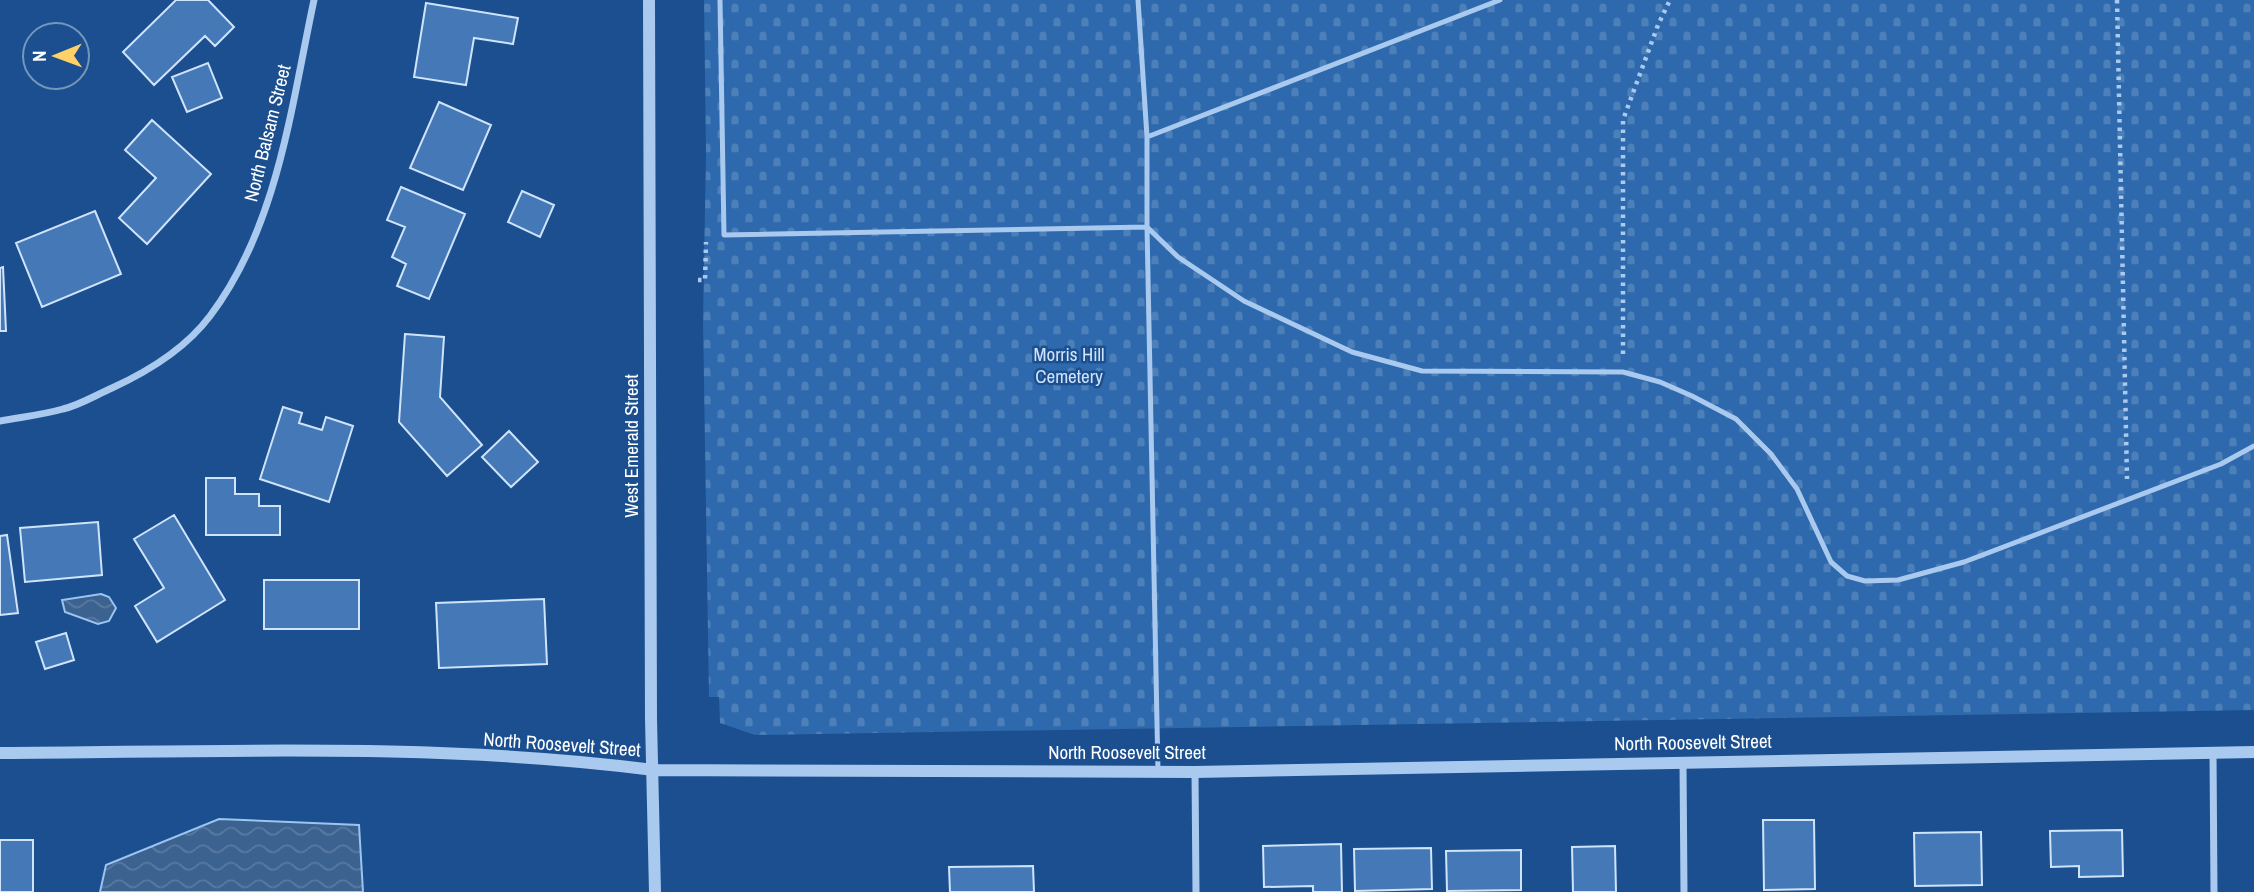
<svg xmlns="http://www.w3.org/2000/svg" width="2254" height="892" font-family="'Archivo Narrow',sans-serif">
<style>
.cemetery{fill:url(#cemetery-stones)}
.water{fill:url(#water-waves);stroke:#9cc4f0;stroke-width:2}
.building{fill:#4478b7;stroke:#cfe3fa;stroke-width:2}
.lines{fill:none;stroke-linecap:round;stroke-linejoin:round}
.path{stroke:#a9c9ee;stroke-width:4.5;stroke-dasharray:3.5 5;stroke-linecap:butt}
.service{stroke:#a9c9ee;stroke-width:5}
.minor{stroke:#a9c9ee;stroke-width:7}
.tertiary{stroke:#a9c9ee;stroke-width:12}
.labels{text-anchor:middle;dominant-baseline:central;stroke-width:5;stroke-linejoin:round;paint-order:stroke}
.street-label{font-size:19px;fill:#fff;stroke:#1b4f8f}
.park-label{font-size:19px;fill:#cfe3fa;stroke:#1b4f8f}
</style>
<defs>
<pattern id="cemetery-stones" width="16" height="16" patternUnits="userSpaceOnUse" patternTransform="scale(1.75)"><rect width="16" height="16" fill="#2e69ad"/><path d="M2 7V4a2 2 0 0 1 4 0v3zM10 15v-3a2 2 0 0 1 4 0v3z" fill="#4d80b9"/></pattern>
<pattern id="water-waves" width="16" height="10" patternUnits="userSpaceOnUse" patternTransform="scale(1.75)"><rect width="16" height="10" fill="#3c6290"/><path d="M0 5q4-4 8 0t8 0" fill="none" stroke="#597aa1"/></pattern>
</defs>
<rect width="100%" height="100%" fill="#1b4f8f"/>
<path class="cemetery" d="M 704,0 L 2254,0 L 2254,710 L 755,735 L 720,723 L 719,697 L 709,697 L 703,321 L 706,154 Z"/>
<path class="water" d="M 101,594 L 109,597 L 116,608 L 109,621 L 98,624 L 65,612 L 62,600 Z
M 219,819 L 359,825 L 363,892 L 100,892 L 106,865 Z"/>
<path class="building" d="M 176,0 L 208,0 L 234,27 L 215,46 L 205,36 L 154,85 L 123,52 Z
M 426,3 L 518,18 L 513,44 L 474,38 L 466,85 L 414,77 Z
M 208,63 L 222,98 L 187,112 L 172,77 Z
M 439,102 L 491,125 L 463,190 L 410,168 Z
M 152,120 L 211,174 L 147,244 L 119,218 L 156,178 L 125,150 Z
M 401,187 L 465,214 L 429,299 L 397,286 L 406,264 L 392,257 L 405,227 L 387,220 Z
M 522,191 L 554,205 L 540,237 L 508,222 Z
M 95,211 L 121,274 L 42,307 L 16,243 Z
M 3,267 L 6,331 L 0,331 L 0,268 Z
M 405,334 L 444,337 L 440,397 L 482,445 L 447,476 L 399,422 Z
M 283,407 L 302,413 L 299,423 L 322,430 L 326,417 L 353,426 L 329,502 L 260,479 Z
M 509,431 L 538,462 L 511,487 L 482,457 Z
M 206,478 L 235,478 L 235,494 L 259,494 L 259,506 L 280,506 L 280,535 L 206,535 Z
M 174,515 L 225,600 L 157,642 L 135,606 L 164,588 L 134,539 Z
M 98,522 L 102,575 L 25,582 L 20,528 Z
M 7,535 L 18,613 L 0,615 L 0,536 Z
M 264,580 L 359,580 L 359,629 L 264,629 Z
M 544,599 L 547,664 L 439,668 L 436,603 Z
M 66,633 L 74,660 L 45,669 L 36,642 Z
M 1763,820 L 1814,820 L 1815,889 L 1764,890 Z
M 2122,830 L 2123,876 L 2079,877 L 2079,866 L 2051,867 L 2050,831 Z
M 1981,832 L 1982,885 L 1915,886 L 1914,833 Z
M 0,840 L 33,840 L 33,892 L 0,892 Z
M 1341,844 L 1342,892 L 1313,892 L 1313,886 L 1264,887 L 1263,846 Z
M 1615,846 L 1616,892 L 1573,892 L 1572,847 Z
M 1431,848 L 1432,889 L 1355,891 L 1354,849 Z
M 1521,850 L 1521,890 L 1447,891 L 1446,851 Z
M 1033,866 L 1034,892 L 950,892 L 949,867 Z"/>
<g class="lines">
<path class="path" d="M 2117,0 L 2127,479
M 698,280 L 705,280 L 706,242
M 1623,354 L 1623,120 L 1658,25 L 1670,0"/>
<path class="service" d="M 720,0 L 724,235 L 1147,227 L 1178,257 L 1244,301 L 1352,352 L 1422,371 L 1623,372 L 1660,382 L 1692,396 L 1736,419 L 1771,454 L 1797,489 L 1831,562 L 1847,576 L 1865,581 L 1898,580 L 1964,562 L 2221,464 L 2254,446
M 1138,0 L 1147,137 L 1147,227 L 1158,772
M 1147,137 L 1500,0"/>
<path class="minor" d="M 0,421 C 21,417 42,415 63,409 C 80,405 96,395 112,388 C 147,372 186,348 210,316 C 278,226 291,107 314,0
M 2213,752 L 2214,892
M 1683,762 L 1684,892
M 1195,772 L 1196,892"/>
<path class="tertiary" d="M 649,0 L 651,719 L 655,892
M 0,753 C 218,752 438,742 654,770 L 1195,772 L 2254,752"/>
</g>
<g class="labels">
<g class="street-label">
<text transform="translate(267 133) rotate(-76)">North Balsam Street</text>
<text transform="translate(631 446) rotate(-90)">West Emerald Street</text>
<text transform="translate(1693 742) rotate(-1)">North Roosevelt Street</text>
<text transform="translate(562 744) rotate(4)">North Roosevelt Street</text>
<text x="1127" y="752">North Roosevelt Street</text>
</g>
<g class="park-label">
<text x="1069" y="354">Morris Hill<tspan x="1069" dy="22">Cemetery</tspan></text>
</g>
</g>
<g transform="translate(56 56) rotate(269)"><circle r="33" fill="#1b4f8f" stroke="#7695bc" stroke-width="2"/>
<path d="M0-5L12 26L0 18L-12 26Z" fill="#ffd166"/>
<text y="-10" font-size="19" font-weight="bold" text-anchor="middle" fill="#ffffff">N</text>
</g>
</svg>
